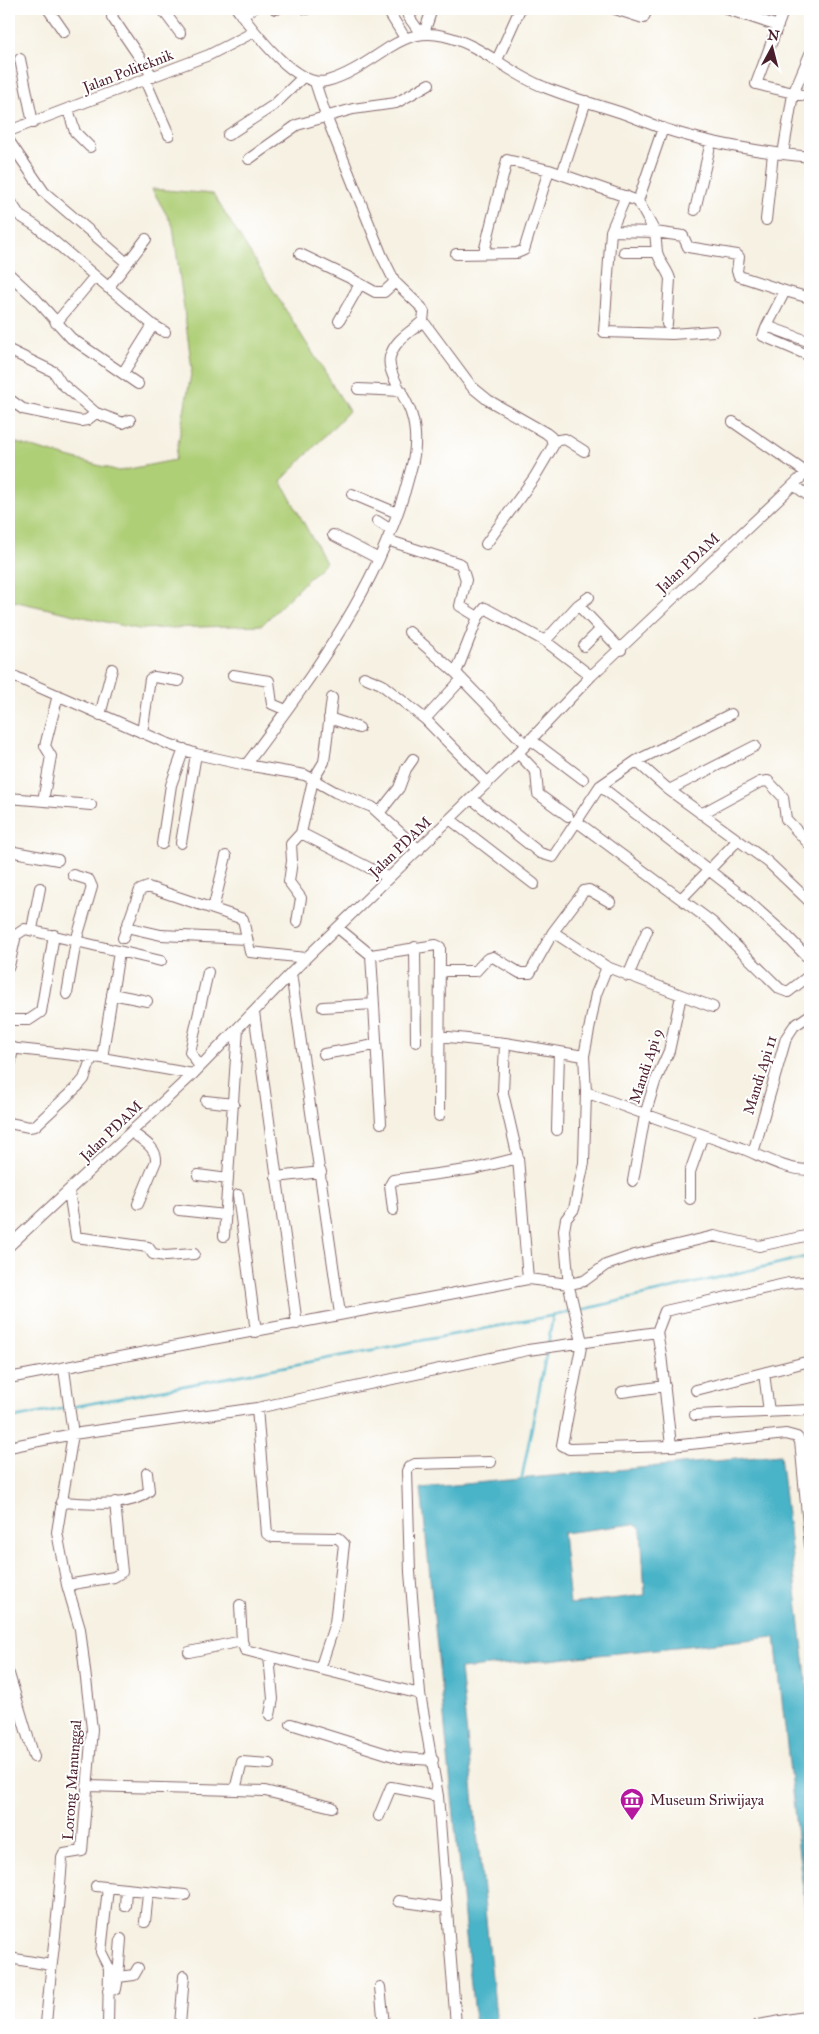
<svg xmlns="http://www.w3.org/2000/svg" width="819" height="2034" font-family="'IM FELL Great Primer',serif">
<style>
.green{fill:#afcf77;stroke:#7c7751}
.water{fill:#4ab3c8;stroke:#4a697a;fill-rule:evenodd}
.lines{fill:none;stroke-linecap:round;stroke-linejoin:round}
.stream{stroke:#4ab3c8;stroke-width:2.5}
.minor-casing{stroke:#86686b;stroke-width:12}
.minor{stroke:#fff;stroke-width:10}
.labels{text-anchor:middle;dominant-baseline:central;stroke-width:4;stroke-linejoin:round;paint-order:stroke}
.street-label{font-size:15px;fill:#4a1f2b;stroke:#fff}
.poi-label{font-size:15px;fill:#4a1f2b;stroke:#fff;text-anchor:start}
</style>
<rect width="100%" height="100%" fill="#fff"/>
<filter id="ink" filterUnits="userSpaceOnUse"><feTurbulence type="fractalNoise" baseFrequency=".02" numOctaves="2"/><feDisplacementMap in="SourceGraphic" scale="10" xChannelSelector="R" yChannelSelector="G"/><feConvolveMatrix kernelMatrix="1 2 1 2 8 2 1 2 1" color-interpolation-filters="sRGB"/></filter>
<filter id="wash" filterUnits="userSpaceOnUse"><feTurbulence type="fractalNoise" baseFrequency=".0096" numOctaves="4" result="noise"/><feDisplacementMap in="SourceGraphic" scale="20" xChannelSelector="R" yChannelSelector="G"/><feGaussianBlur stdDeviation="1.12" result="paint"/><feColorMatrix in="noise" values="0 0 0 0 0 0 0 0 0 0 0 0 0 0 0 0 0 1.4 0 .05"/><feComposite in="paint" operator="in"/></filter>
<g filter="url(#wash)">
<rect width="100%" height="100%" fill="#f6f1e2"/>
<path class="green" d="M 152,189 L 213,194 L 349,411 L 281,481 L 325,562 L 262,625 L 137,629 L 9,600 L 9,441 L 119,471 L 175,460 L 192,369 L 173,226 Z"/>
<path class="water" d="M 780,1455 L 810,1710 L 810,1954 L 775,1637 L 460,1669 L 497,2025 L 475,2025 L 421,1488 ZM 634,1524 L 641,1529 L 645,1595 L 570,1604 L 563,1533 Z"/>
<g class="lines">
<path class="stream" d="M 577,1311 L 810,1256
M 548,1344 L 553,1316
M 72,1407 L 572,1312
M 9,1419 L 66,1408
M 521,1482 L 547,1350"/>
</g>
</g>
<g filter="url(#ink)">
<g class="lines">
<defs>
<path id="minor" d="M 48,9 L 64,32
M 114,9 L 112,17 L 153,77
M 162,9 L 180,33
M 237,9 C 254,31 296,89 327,81 C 350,75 371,59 390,47 C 408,36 423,31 444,36 C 481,44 509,74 544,87 C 568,97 592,103 616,111 C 632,116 647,123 662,128 C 710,144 760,152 810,157
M 275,9 L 277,9
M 306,9 L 307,9
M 387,9 L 405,38
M 416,9 L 408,16 L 421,34
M 615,9 L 643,18 L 648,9
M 727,9 L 778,26
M 784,9 L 756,84 L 810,97
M 241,15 L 252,9
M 424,33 L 432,9
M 20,59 L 33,123
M 497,60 L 520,9
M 145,80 L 169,135
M 315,82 L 326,116 L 382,256 L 395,282 L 421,307 L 424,312 L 423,321 L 472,387 L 488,400 L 546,433 L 551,437 L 553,446 L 534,478 L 486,544
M 68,109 L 75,132 L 90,147
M 9,131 L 209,55 L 254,32
M 228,135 L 274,105 L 303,77
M 9,141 L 44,192 L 127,263
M 783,154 L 793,94 L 810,54
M 249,159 L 297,125 L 353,109 L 396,103 L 429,84
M 562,174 L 586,101
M 626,196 L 611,231 L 604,332 L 672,334 L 714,331
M 9,199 L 20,216 L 36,226 L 153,325 L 165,332
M 695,210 L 711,142
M 766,220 L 773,153
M 611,231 L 655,232 L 683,236 L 688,247 L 737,255 L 739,257 L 737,271 L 739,276 L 785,291 L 767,326 L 810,342
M 484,252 L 507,160 L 549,170
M 624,252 L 657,252 L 655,232 L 638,201 L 663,128
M 657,252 C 660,263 668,271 670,279 L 667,324
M 300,254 L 348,277 L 375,292 L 384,292 L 395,282
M 456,254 L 517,253 L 524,250 L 549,170 L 638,201
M 9,274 L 36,299 L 71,338 L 138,384
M 108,288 L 146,239
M 785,291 L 810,298
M 339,321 L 360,284
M 56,323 L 95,276
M 767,326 L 763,336 L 810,356
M 9,350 L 54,372 L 61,383 L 96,413 L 123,423 L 130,420
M 123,373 L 153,325
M 358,389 L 402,391
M 9,399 L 23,409 L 81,421 L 87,420 L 96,413
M 733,422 L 807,473
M 552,441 L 565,439 L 584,451
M 794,485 L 810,497
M 352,494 L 397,513
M 377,521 L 391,530
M 333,535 L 379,559
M 387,540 L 461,564 L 466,580 L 460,606 L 478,617
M 578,605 L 621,650
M 409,632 L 456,673 L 525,744
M 545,641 L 578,605 L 589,597
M 584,646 L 601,629
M 456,673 L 478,617 L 485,608 L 545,641 L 591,676
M 9,674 L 166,743 L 196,754 L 246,765 L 305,775 L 335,792 L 372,807 L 419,850
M 233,675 L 269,681 L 272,704 L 286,710
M 364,677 L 381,684 L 425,719 L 488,783
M 100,715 L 112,669
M 329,718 L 359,728
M 425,719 L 462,679
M 142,733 L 150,679 L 154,677 L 179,681
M 530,739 L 583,779
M 518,753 L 536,772 L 538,794 L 568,816
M 636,761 L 731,714
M 246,765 C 314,674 383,582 411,469 C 416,451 417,431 411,413 C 406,397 386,372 390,357 C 395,339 411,332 423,321
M 600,786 L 741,895 L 786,935 L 810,960
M 669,790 L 755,746
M 9,798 L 91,805
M 472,799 L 540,853 L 553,857 L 600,786 L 636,761 L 669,790 L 768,862 L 810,902
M 43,801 L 51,756 L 45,746 L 58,695
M 380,812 L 399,788 L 406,769 L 413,759
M 701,814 L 760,782 L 768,781 L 783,797 L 786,819 L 810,845
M 451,820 L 534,884
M 576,821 L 712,922 L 780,989 L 788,992 L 810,975
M 301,833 L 389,878
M 181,843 L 196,754
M 162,844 L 171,785 L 184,749
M 9,851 L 58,860
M 682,898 L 737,841
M 213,909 L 226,856
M 297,922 L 301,898 L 289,882 L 292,861 L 291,844 L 301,833 L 313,780 L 324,762 L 332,698
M 126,927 L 161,935 L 247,939
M 338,928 L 371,955 L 436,945 L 440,947 L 439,1116
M 32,929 L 40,888
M 553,932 L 607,967 L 713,1007
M 123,938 L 140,890 L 148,887 L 243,919 L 250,952 L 306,958
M 415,947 L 416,1042
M 371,955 L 381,1123
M 9,966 L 16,935 L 25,929 L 161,961
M 441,971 L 476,971 L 487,959 L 493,957 L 520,973 L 530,973 L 553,932 L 584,891 L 589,890 L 610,902
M 291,973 L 340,1314
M 628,976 L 647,931
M 67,994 L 76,941 L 92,887 L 89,880 L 73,875
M 112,994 L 147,1001
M 323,1007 L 374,1004
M 254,1012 L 297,1324
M 9,1020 L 29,1020 L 41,1012 L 54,935
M 439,1036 L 505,1043 L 584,1056 L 586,1092 C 637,1112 689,1130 741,1148 C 764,1157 785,1170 810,1170
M 505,1043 L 503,1093 L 518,1158 L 528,1279
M 9,1048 L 102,1058 L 193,1074
M 324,1054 L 375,1045
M 584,1056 L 596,994 L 607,967
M 102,1058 L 119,952
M 200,1067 L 190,1052 L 208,972
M 9,1071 L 13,1048
M 586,1092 L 584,1163 L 574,1209 L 566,1219 L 564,1230 L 569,1287 L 582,1342 L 562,1445 L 569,1449 L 671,1446 L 786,1434 L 797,1437 L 800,1441 L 810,1546
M 206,1101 L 234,1104
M 9,1123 L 29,1127 L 35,1126 L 79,1085 L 84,1079 L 92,1057
M 557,1130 L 559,1052
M 132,1132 C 141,1140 157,1147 156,1161 L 138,1204
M 753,1153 L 786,1038 L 794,1026 L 810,1015
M 198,1175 L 228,1179
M 276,1177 L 321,1172
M 633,1181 L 645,1115 L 655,1082 L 669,1051 L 681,996
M 69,1191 L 76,1237 L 148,1247 L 153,1254 L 165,1256 L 194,1254
M 238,1195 L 256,1332
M 690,1199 L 690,1172 L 703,1135
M 179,1210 L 225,1215
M 393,1210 L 390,1185 L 393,1180 L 474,1169 L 518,1158
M 224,1236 L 238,1028
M 9,1246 L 193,1074 L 306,958 L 518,753 L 591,676 L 810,469
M 657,1332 L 661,1354 L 671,1446
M 764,1373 L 769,1412
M 9,1378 L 528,1279 L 569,1284 L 584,1281 L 606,1265 L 635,1255 L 714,1236 L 759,1246 L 810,1235
M 696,1390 L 810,1361
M 622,1392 L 665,1386
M 257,1408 L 267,1534 L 273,1537 L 338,1538 L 344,1544 L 335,1623 L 320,1669
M 695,1415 L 810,1410
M 9,1447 L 73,1434 L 257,1408 L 528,1350 L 657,1332 L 665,1311 L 789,1283 L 805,1282 L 810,1286
M 61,1502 C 87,1503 127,1509 149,1491 L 147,1473
M 67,1585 L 114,1577 L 122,1572 L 115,1502
M 240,1605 L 242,1641
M 189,1652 L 242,1641 L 245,1650 L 420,1694 L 438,1796 L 456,2025
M 269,1656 L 273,1699 L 270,1715
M 9,1674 L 34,1757
M 420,1694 L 410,1572 L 407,1471 L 409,1467 L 415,1464 L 491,1462
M 291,1724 L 400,1758 L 433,1760
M 87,1786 L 235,1790 L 242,1762 L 270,1764
M 235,1790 L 265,1791 L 332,1807
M 379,1816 L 391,1787 L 438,1796
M 96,1886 L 185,1895
M 108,1888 L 101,1952 L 109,1968 L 108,2025
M 398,1901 L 447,1908
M 125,1906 L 126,1890
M 145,1922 L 148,1893
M 9,1958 L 51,1965
M 118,1977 L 121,1939
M 380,1987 L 384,2025
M 108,1991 L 116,1989 L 118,1977 L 134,1975 L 138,1968
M 46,2025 C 50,1969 59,1914 62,1858 L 64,1854 L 82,1851 L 92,1729 L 80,1629 L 67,1585 L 57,1532 L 73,1434 L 64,1369
M 180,2025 L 184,1976
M 758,2025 L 810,2016"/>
</defs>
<use href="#minor" class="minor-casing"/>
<use href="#minor" class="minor"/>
</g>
</g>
<defs>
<symbol id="museum-pin" viewBox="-11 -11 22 30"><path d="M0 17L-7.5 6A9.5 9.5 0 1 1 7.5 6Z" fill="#b5179e" stroke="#fff"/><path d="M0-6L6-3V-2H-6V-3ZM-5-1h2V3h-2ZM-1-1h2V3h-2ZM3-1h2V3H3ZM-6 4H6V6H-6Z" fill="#fff"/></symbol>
</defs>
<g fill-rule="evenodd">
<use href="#museum-pin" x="618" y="1786" width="28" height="38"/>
</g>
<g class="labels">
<g class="street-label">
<text transform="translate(128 71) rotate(-21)">Jalan Politeknik</text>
<text transform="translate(688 563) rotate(-43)">Jalan PDAM</text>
<text transform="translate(400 847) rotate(-44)">Jalan PDAM</text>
<text transform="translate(646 1066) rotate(-72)">Mandi Api 9</text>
<text transform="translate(760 1075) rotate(-73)">Mandi Api 11</text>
<text transform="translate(111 1131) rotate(-44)">Jalan PDAM</text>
<text transform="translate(72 1780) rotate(-86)">Lorong Manunggal</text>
</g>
<g class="poi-label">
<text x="650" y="1800">Museum Sriwijaya</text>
</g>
</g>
<rect width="819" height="2034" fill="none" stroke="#fff" stroke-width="30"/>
<g transform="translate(772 48) rotate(7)" stroke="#ffffff" stroke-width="4" paint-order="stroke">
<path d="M0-4L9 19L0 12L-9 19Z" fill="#4a1f2b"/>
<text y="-8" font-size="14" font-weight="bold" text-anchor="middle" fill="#4a1f2b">N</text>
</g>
</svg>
